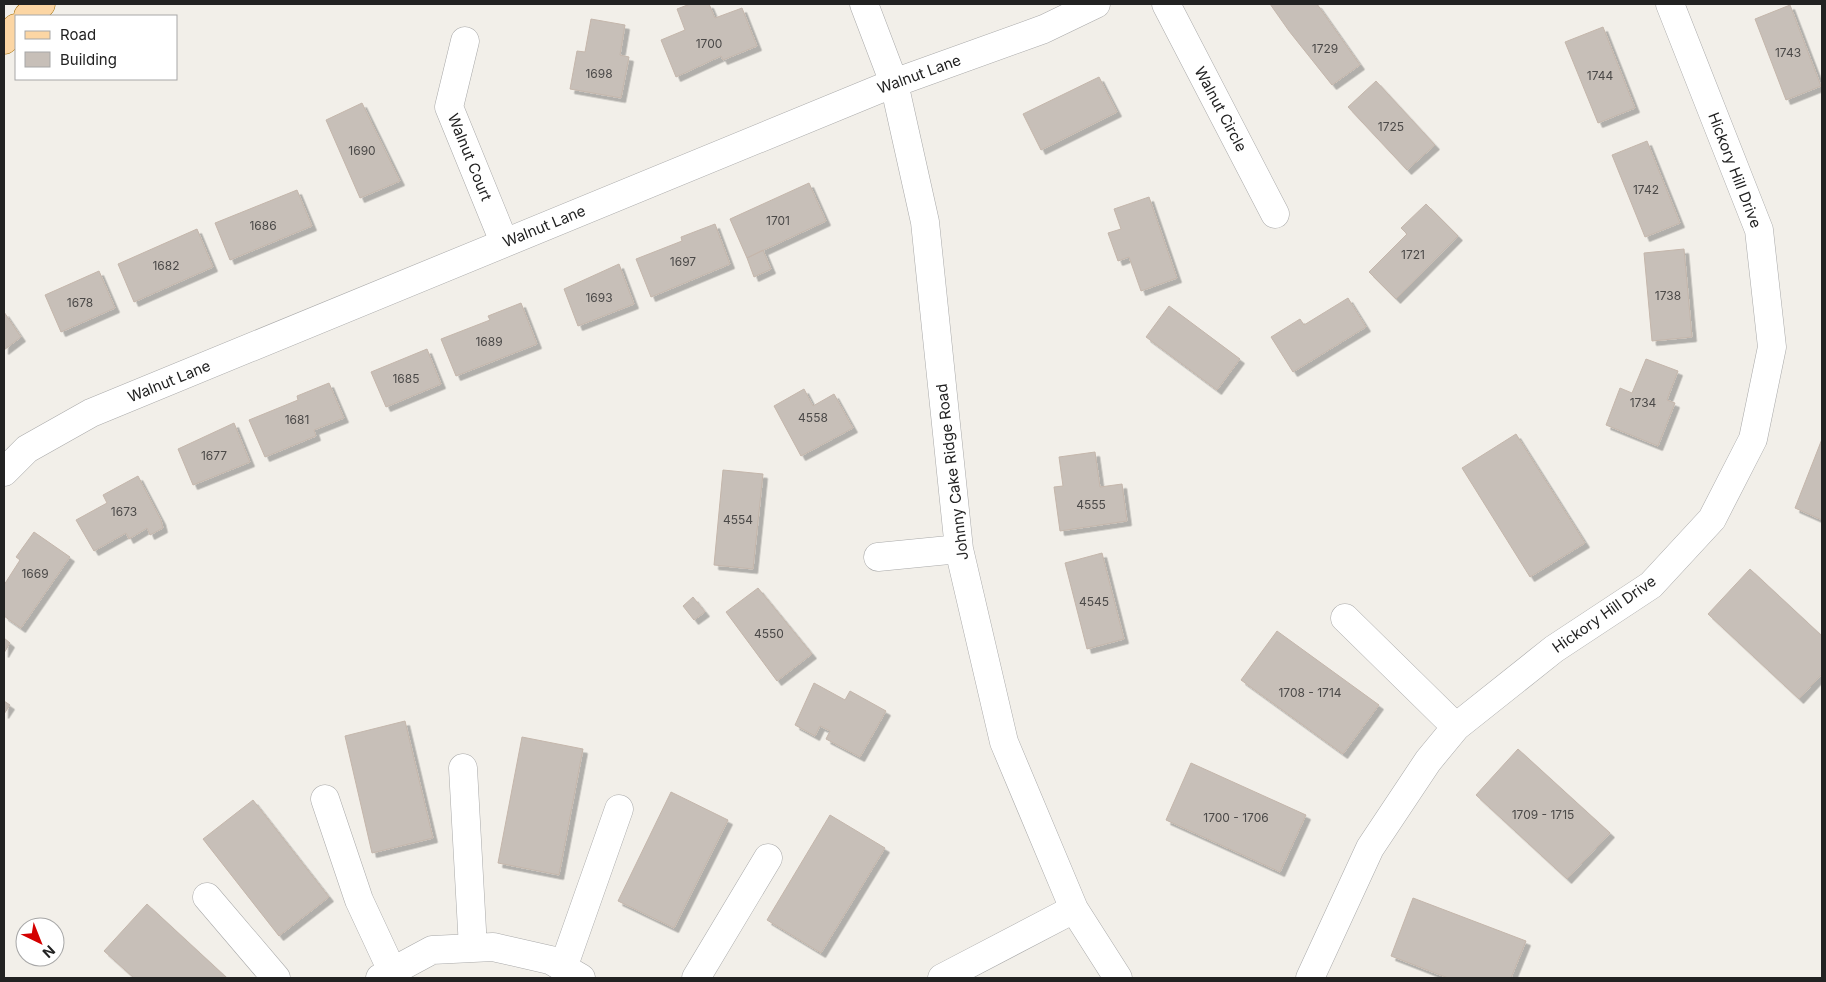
<svg xmlns="http://www.w3.org/2000/svg" width="1826" height="982" font-family="Inter,sans-serif">
<style>
.building{fill:#c7bfb8;stroke:#c4b6ab;filter:url(#shadow)}
.lines{fill:none;stroke-linecap:round;stroke-linejoin:round}
.minor-casing{stroke:#a9a9a9;stroke-width:29}
.major-casing{stroke:#a06b00;stroke-width:29}
.minor{stroke:#fff;stroke-width:28}
.major{stroke:#fcd6a4;stroke-width:28}
.labels{text-anchor:middle;dominant-baseline:central;stroke-width:4;stroke-linejoin:round;paint-order:stroke}
.number-label{font-size:12px;fill:#4b4948}
.street-label{font-size:15px;fill:#222;stroke:#fff}
</style>
<defs>
<filter id="shadow"><feDropShadow dx="4.5" dy="4.5" stdDeviation="0" flood-color="#0004"/></filter>
</defs>
<rect width="100%" height="100%" fill="#f2efe9"/>
<path class="building" d="M 690,4 L 709,4 L 715,18 L 742,8 L 757,46 L 723,60 L 721,56 L 676,77 L 661,40 L 685,30 L 677,9 Z
M 1270,4 L 1317,4 L 1360,65 L 1332,85 L 1289,31 Z
M 1790,5 L 1821,86 L 1786,100 L 1755,19 Z
M 591,19 L 625,25 L 620,55 L 629,57 L 621,98 L 570,89 L 577,51 L 585,52 Z
M 1603,27 L 1635,108 L 1598,123 L 1565,42 Z
M 1099,77 L 1117,112 L 1041,150 L 1023,114 Z
M 1376,81 L 1435,145 L 1407,170 L 1348,107 Z
M 362,103 L 400,181 L 360,198 L 326,120 Z
M 1647,141 L 1680,223 L 1645,237 L 1612,155 Z
M 809,183 L 826,221 L 747,258 L 730,219 Z
M 297,190 L 312,226 L 230,260 L 215,223 Z
M 1149,197 L 1177,278 L 1141,291 L 1129,257 L 1118,261 L 1108,233 L 1121,229 L 1114,209 Z
M 1426,204 L 1458,236 L 1396,299 L 1369,272 L 1407,234 L 1401,228 Z
M 715,224 L 730,264 L 651,297 L 636,259 L 682,241 L 681,237 Z
M 197,229 L 213,267 L 134,302 L 118,264 Z
M 1684,249 L 1692,337 L 1652,341 L 1644,253 Z
M 763,250 L 771,269 L 754,277 L 747,258 Z
M 619,264 L 634,304 L 578,326 L 564,289 Z
M 99,271 L 115,308 L 61,332 L 45,295 Z
M 1348,298 L 1366,327 L 1293,372 L 1271,337 L 1300,319 L 1304,325 Z
M 521,303 L 537,344 L 456,376 L 441,339 L 490,320 L 488,316 Z
M 1169,306 L 1240,359 L 1217,390 L 1146,337 Z
M 4,312 L 21,337 L 4,350 Z
M 427,349 L 441,384 L 386,407 L 371,372 Z
M 1646,359 L 1678,371 L 1667,400 L 1675,403 L 1658,446 L 1606,425 L 1620,388 L 1632,393 Z
M 329,383 L 344,418 L 314,430 L 316,436 L 265,457 L 249,420 L 298,400 L 297,396 Z
M 804,389 L 813,406 L 834,394 L 853,428 L 801,456 L 774,406 Z
M 234,423 L 250,462 L 193,485 L 178,449 Z
M 1516,434 L 1585,543 L 1530,577 L 1462,468 Z
M 1822,439 L 1822,520 L 1795,508 Z
M 1095,452 L 1100,487 L 1122,484 L 1127,521 L 1060,531 L 1054,487 L 1063,486 L 1059,457 Z
M 723,470 L 763,474 L 753,569 L 714,565 Z
M 138,476 L 161,520 L 163,528 L 150,535 L 147,528 L 129,539 L 126,533 L 94,551 L 76,520 L 107,503 L 103,495 Z
M 34,532 L 70,557 L 21,628 L 4,616 L 4,585 L 20,560 L 16,557 Z
M 1102,553 L 1124,639 L 1087,649 L 1065,563 Z
M 1750,569 L 1822,636 L 1822,674 L 1799,699 L 1708,614 Z
M 758,588 L 812,654 L 777,681 L 726,612 Z
M 693,597 L 705,612 L 694,620 L 683,606 Z
M 1277,631 L 1379,705 L 1343,754 L 1241,680 Z
M 4,638 L 10,643 L 4,653 Z
M 814,683 L 845,700 L 850,691 L 886,711 L 860,757 L 826,739 L 830,731 L 820,726 L 815,736 L 795,725 Z
M 4,701 L 10,705 L 4,714 Z
M 405,721 L 433,838 L 372,853 L 345,736 Z
M 522,737 L 583,749 L 559,875 L 498,863 Z
M 1518,749 L 1610,833 L 1567,879 L 1476,795 Z
M 1191,763 L 1306,815 L 1280,872 L 1166,820 Z
M 671,792 L 728,820 L 674,928 L 618,901 Z
M 253,800 L 329,897 L 279,936 L 203,839 Z
M 830,815 L 885,848 L 821,953 L 767,920 Z
M 1413,898 L 1526,941 L 1511,978 L 1448,978 L 1391,956 Z
M 147,904 L 227,978 L 134,978 L 104,951 Z"/>
<g class="lines">
<defs>
<path id="minor" d="M 864,4 L 894,83 L 925,222 L 959,549 L 1004,742 L 1074,909 L 1118,978
M 1166,4 L 1275,214
M 465,41 L 449,107 L 504,242
M 4,472 L 27,449 L 91,413 L 894,83 L 1044,29 L 1096,4
M 878,557 L 959,549
M 1345,618 L 1456,727
M 463,768 L 473,948
M 325,799 L 359,900 L 392,971
M 207,897 L 276,978
M 563,968 L 619,809
M 380,978 L 432,950 L 493,947 L 550,960 L 581,978
M 696,978 L 768,858
M 942,978 L 1074,909
M 1310,978 L 1370,848 L 1428,761 L 1456,727 L 1554,649 L 1651,585 L 1712,519 L 1753,439 L 1772,347 L 1759,230 L 1670,4"/>
<path id="major" d="M 28,16 L 41,4
M 4,40 L 16,28"/>
</defs>
<use href="#minor" class="minor-casing"/>
<use href="#major" class="major-casing"/>
<use href="#minor" class="minor"/>
<use href="#major" class="major"/>
</g>
<g class="labels">
<g class="number-label">
<text x="709" y="43">1700</text>
<text x="1325" y="48">1729</text>
<text x="1788" y="52">1743</text>
<text x="599" y="73">1698</text>
<text x="1600" y="75">1744</text>
<text x="1391" y="126">1725</text>
<text x="362" y="150">1690</text>
<text x="1646" y="189">1742</text>
<text x="778" y="220">1701</text>
<text x="263" y="225">1686</text>
<text x="1413" y="254">1721</text>
<text x="683" y="261">1697</text>
<text x="166" y="265">1682</text>
<text x="1668" y="295">1738</text>
<text x="599" y="297">1693</text>
<text x="80" y="302">1678</text>
<text x="489" y="341">1689</text>
<text x="406" y="378">1685</text>
<text x="1643" y="402">1734</text>
<text x="813" y="417">4558</text>
<text x="297" y="419">1681</text>
<text x="214" y="455">1677</text>
<text x="1091" y="504">4555</text>
<text x="124" y="511">1673</text>
<text x="738" y="519">4554</text>
<text x="35" y="573">1669</text>
<text x="1094" y="601">4545</text>
<text x="769" y="633">4550</text>
<text x="1310" y="692">1708 - 1714</text>
<text x="1543" y="814">1709 - 1715</text>
<text x="1236" y="817">1700 - 1706</text>
</g>
<g class="street-label">
<text transform="translate(919 74) rotate(-20)">Walnut Lane</text>
<text transform="translate(1221 109) rotate(62)">Walnut Circle</text>
<text transform="translate(470 157) rotate(68)">Walnut Court</text>
<text transform="translate(1735 170) rotate(69)">Hickory Hill Drive</text>
<text transform="translate(544 226) rotate(-22)">Walnut Lane</text>
<text transform="translate(169 381) rotate(-22)">Walnut Lane</text>
<text transform="translate(952 472) rotate(-97)">Johnny Cake Ridge Road</text>
<text transform="translate(1604 614) rotate(-35)">Hickory Hill Drive</text>
</g>
</g>
<rect width="1826" height="982" fill="none" stroke="#222222" stroke-width="10"/>
<rect x="15" y="15" width="162" height="65" fill="#ffffff" stroke="#a7a7a7"/>
<rect x="25" y="31" width="25" height="8" fill="#fcd6a4" stroke="#a7a7a7"/>
<text x="60" y="40" font-size="15" fill="#222222">Road</text>
<rect x="25" y="52" width="25" height="15" fill="#c7bfb8" stroke="#a7a7a7"/>
<text x="60" y="65" font-size="15" fill="#222222">Building</text>
<g transform="translate(40 942) rotate(137)"><circle r="24" fill="#ffffff" stroke="#a7a7a7"/>
<path d="M0-4L9 19L0 12L-9 19Z" fill="#d40000"/>
<text y="-8" font-size="14" font-weight="bold" text-anchor="middle" fill="#222222">N</text>
</g>
</svg>
